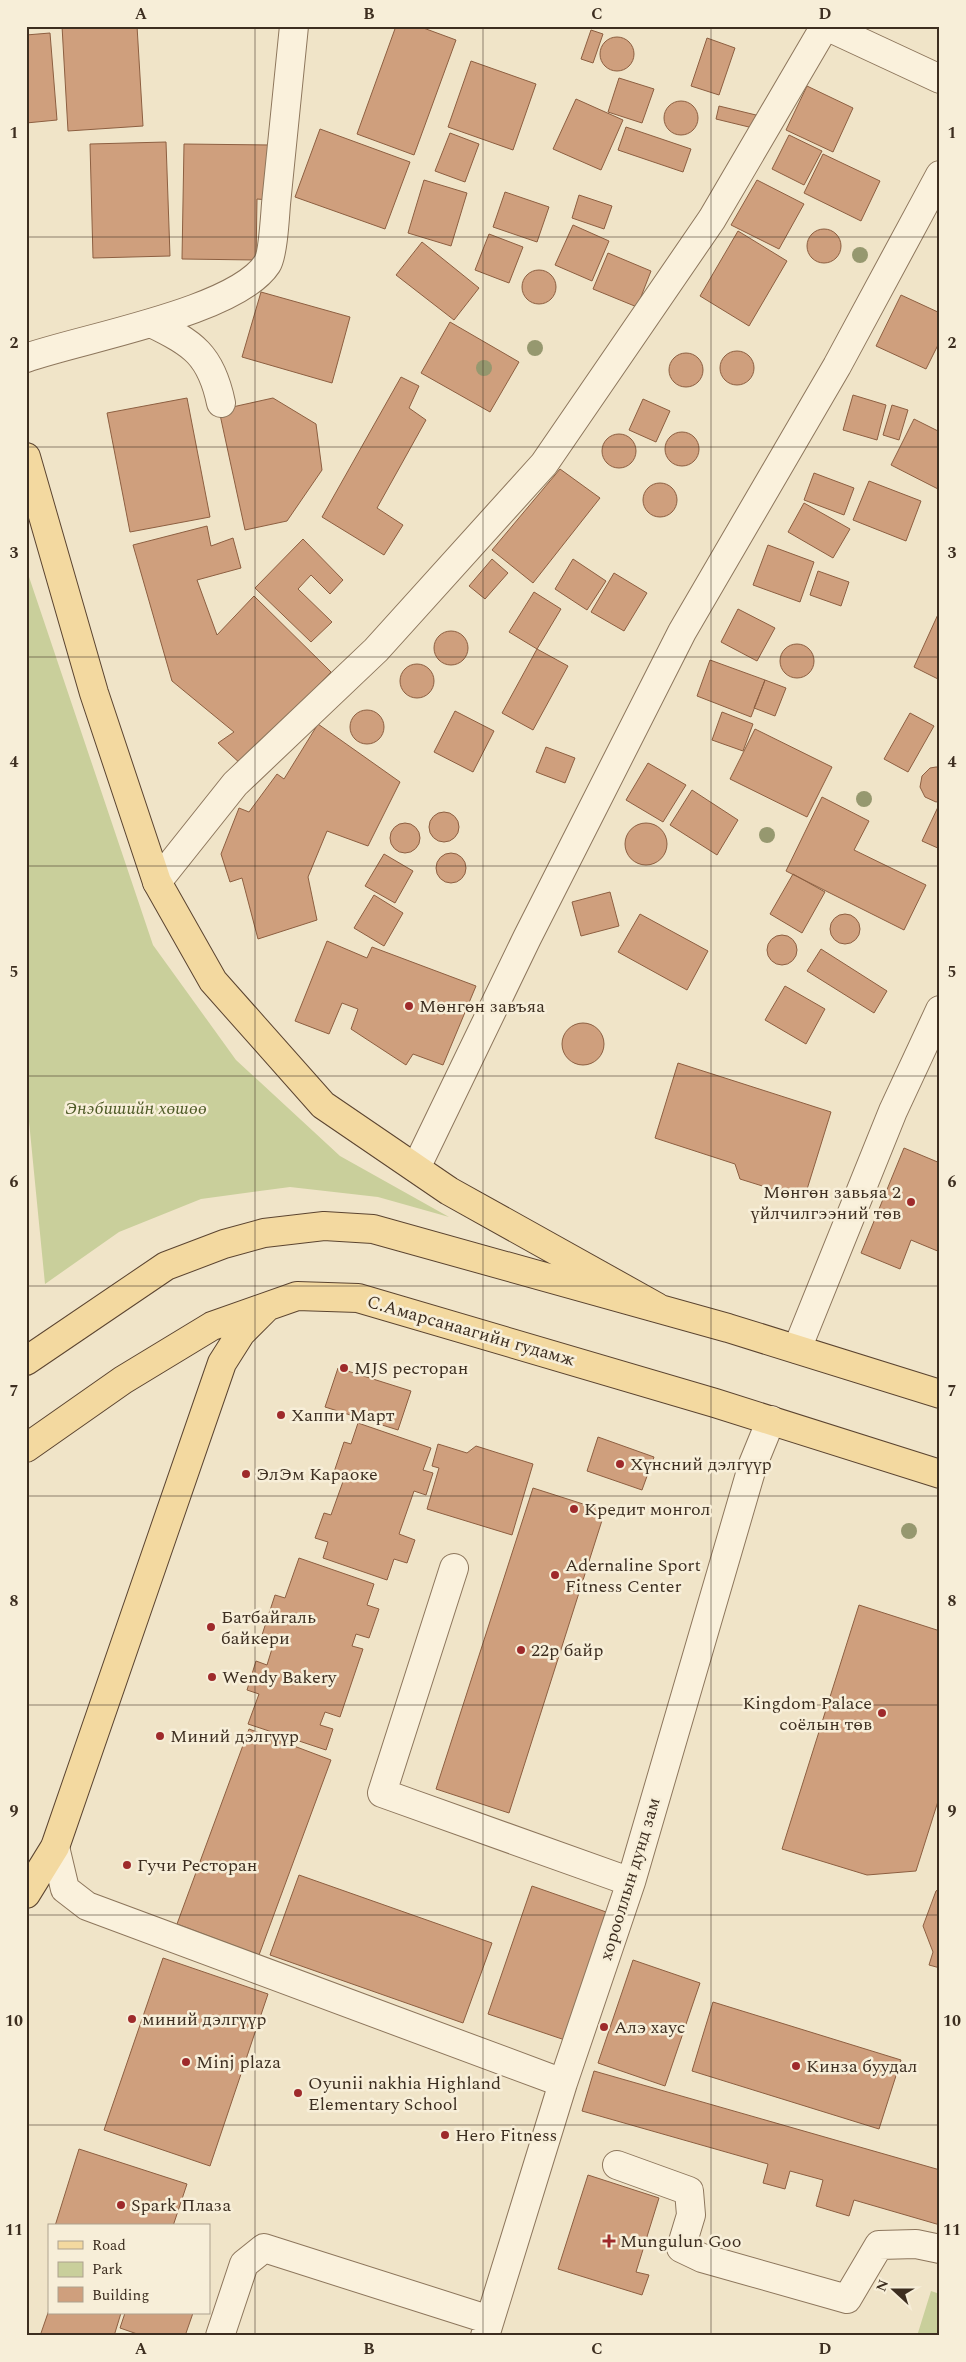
<svg xmlns="http://www.w3.org/2000/svg" width="966" height="2362" font-family="Spectral,serif">
<style>
.green{fill:#c9cf9b}
.building{fill:#cf9f7d;stroke:#8d5f41}
.lines{fill:none;stroke-linecap:round;stroke-linejoin:round}
.minor-casing{stroke:#8d765c;stroke-width:30}
.major-casing{stroke:#5b4430;stroke-width:30}
.minor{stroke:#faf1dc;stroke-width:28}
.major{stroke:#f3d9a0;stroke-width:28}
.tree{fill:#96986f}
.grid{fill:none;stroke:#3d2e20;stroke-width:1;stroke-opacity:0.55}
.poi-dot{fill:#9e2a2b;stroke:#f7eed8;stroke-width:2}
.labels{text-anchor:middle;dominant-baseline:central;stroke-width:5;stroke-linejoin:round;paint-order:stroke}
.poi-label{font-size:18px;fill:#3d2e20;stroke:#f7eed8;text-anchor:start}
.park-label{font-size:18px;font-style:italic;fill:#4d5a26;stroke:#f7eed8}
.street-label{font-size:18px;fill:#3d2e20;stroke:#f7eed8}
.neatline{fill:none;stroke:#3d2e20;stroke-width:2}
.grid-label{font-size:16px;text-anchor:middle;font-weight:bold;fill:#3d2e20}
</style>
<rect width="100%" height="100%" fill="#f0e4c8"/>
<path class="green" d="M 26,568 L 153,945 L 236,1060 L 340,1156 L 449,1217 L 378,1197 L 290,1187 L 201,1199 L 119,1232 L 45,1284 L 26,1091 Z
M 931,2291 L 940,2294 L 940,2336 L 917,2336 Z"/>
<path class="building" d="M 62,26 L 137,26 L 143,126 L 68,131 Z
M 396,26 L 418,26 L 456,40 L 414,155 L 357,134 Z
M 591,30 L 603,34 L 593,63 L 581,59 Z
M 50,33 L 57,120 L 26,123 L 26,35 Z
M600 54a17 17 0 1 1 34 0a17 17 0 1 1-34 0Z
M 707,38 L 735,48 L 719,95 L 691,86 Z
M 471,61 L 536,84 L 513,150 L 448,127 Z
M 619,78 L 654,89 L 642,123 L 608,112 Z
M 807,86 L 853,108 L 833,152 L 786,130 Z
M 576,99 L 623,120 L 601,170 L 553,149 Z
M664 118a17 17 0 1 1 34 0a17 17 0 1 1-34 0Z
M 719,106 L 756,115 L 753,128 L 716,119 Z
M 626,127 L 691,149 L 683,172 L 618,150 Z
M 320,129 L 410,162 L 385,229 L 295,197 Z
M 450,133 L 479,144 L 465,182 L 435,171 Z
M 789,135 L 822,151 L 804,185 L 772,169 Z
M 166,142 L 170,256 L 93,258 L 90,144 Z
M 184,144 L 270,145 L 269,200 L 257,199 L 256,260 L 182,259 Z
M 823,154 L 880,181 L 861,221 L 804,193 Z
M 424,180 L 467,193 L 451,246 L 408,233 Z
M 757,180 L 804,204 L 779,249 L 731,225 Z
M 505,192 L 549,207 L 537,242 L 493,227 Z
M 579,195 L 612,206 L 604,229 L 572,218 Z
M 573,225 L 609,241 L 592,281 L 555,265 Z
M807 246a17 17 0 1 1 34 0a17 17 0 1 1-34 0Z
M 738,231 L 787,261 L 749,326 L 700,296 Z
M 489,234 L 523,247 L 509,283 L 475,270 Z
M 422,242 L 479,288 L 454,320 L 396,275 Z
M 608,253 L 651,271 L 637,307 L 593,289 Z
M522 287a17 17 0 1 1 34 0a17 17 0 1 1-34 0Z
M 261,292 L 350,317 L 332,383 L 242,357 Z
M 901,295 L 940,313 L 940,341 L 926,369 L 876,346 Z
M 450,322 L 519,362 L 490,412 L 421,373 Z
M720 368a17 17 0 1 1 34 0a17 17 0 1 1-34 0Z
M669 370a17 17 0 1 1 34 0a17 17 0 1 1-34 0Z
M 401,377 L 419,386 L 409,408 L 426,420 L 377,508 L 403,525 L 384,555 L 322,517 Z
M 853,395 L 886,405 L 877,440 L 843,430 Z
M 187,398 L 210,517 L 130,532 L 107,413 Z
M 273,398 L 316,424 L 322,470 L 287,521 L 245,530 L 219,410 Z
M 643,399 L 670,411 L 656,442 L 629,430 Z
M 892,405 L 908,410 L 899,440 L 883,435 Z
M 914,419 L 940,432 L 940,490 L 891,465 Z
M665 449a17 17 0 1 1 34 0a17 17 0 1 1-34 0Z
M602 451a17 17 0 1 1 34 0a17 17 0 1 1-34 0Z
M 560,469 L 600,498 L 533,583 L 492,550 Z
M 814,473 L 854,488 L 844,515 L 804,500 Z
M 869,481 L 921,501 L 906,541 L 853,520 Z
M643 500a17 17 0 1 1 34 0a17 17 0 1 1-34 0Z
M 804,503 L 850,529 L 833,558 L 788,532 Z
M 207,526 L 211,546 L 233,538 L 241,568 L 197,580 L 217,635 L 254,596 L 331,672 L 242,765 L 218,743 L 234,732 L 172,681 L 133,545 Z
M 303,539 L 343,580 L 330,594 L 311,575 L 298,589 L 332,622 L 311,642 L 255,588 Z
M 768,545 L 814,562 L 800,602 L 753,585 Z
M 492,559 L 508,573 L 485,599 L 469,586 Z
M 573,559 L 606,581 L 587,610 L 555,589 Z
M 818,571 L 849,582 L 841,606 L 810,595 Z
M 614,573 L 647,593 L 624,631 L 591,612 Z
M 534,592 L 561,609 L 537,649 L 509,632 Z
M 738,609 L 775,628 L 757,661 L 721,642 Z
M 940,610 L 940,680 L 914,667 Z
M434 648a17 17 0 1 1 34 0a17 17 0 1 1-34 0Z
M780 661a17 17 0 1 1 34 0a17 17 0 1 1-34 0Z
M 537,649 L 568,666 L 533,730 L 502,713 Z
M 710,660 L 765,680 L 751,717 L 697,696 Z
M400 681a17 17 0 1 1 34 0a17 17 0 1 1-34 0Z
M 765,680 L 786,688 L 775,716 L 754,708 Z
M350 727a17 17 0 1 1 34 0a17 17 0 1 1-34 0Z
M 455,711 L 494,731 L 473,772 L 434,752 Z
M 722,712 L 753,724 L 743,751 L 712,740 Z
M 910,713 L 934,726 L 908,772 L 884,759 Z
M 318,724 L 400,782 L 368,846 L 327,831 L 308,877 L 317,920 L 258,939 L 242,878 L 230,882 L 221,854 L 239,808 L 249,812 L 277,774 L 284,779 Z
M 755,729 L 832,767 L 807,817 L 730,779 Z
M 546,747 L 575,758 L 565,783 L 536,772 Z
M 648,763 L 686,785 L 663,822 L 626,800 Z
M 936,767 L 940,767 L 940,801 L 936,802 L 925,797 L 920,787 L 922,776 L 930,768 Z
M 692,790 L 738,820 L 717,855 L 670,825 Z
M 822,797 L 869,821 L 854,850 L 926,885 L 904,930 L 786,871 Z
M 938,807 L 940,808 L 940,849 L 922,841 Z
M429 827a15 15 0 1 1 30 0a15 15 0 1 1-30 0Z
M390 838a15 15 0 1 1 30 0a15 15 0 1 1-30 0Z
M625 844a21 21 0 1 1 42 0a21 21 0 1 1-42 0Z
M436 868a15 15 0 1 1 30 0a15 15 0 1 1-30 0Z
M 384,854 L 413,871 L 395,903 L 365,886 Z
M 793,874 L 825,892 L 802,933 L 770,914 Z
M 610,892 L 619,926 L 581,936 L 572,902 Z
M 374,895 L 403,913 L 384,946 L 354,928 Z
M830 929a15 15 0 1 1 30 0a15 15 0 1 1-30 0Z
M 640,914 L 708,951 L 687,990 L 618,952 Z
M767 950a15 15 0 1 1 30 0a15 15 0 1 1-30 0Z
M 327,941 L 367,958 L 372,947 L 476,986 L 443,1065 L 413,1054 L 406,1065 L 351,1029 L 358,1009 L 342,1003 L 329,1034 L 295,1021 Z
M 821,949 L 887,991 L 874,1013 L 807,971 Z
M 785,986 L 825,1009 L 806,1044 L 765,1020 Z
M562 1044a21 21 0 1 1 42 0a21 21 0 1 1-42 0Z
M 678,1063 L 831,1112 L 804,1199 L 740,1179 L 735,1164 L 655,1138 Z
M 904,1148 L 940,1163 L 940,1252 L 911,1240 L 900,1269 L 861,1253 Z
M 338,1368 L 411,1391 L 398,1430 L 325,1407 Z
M 358,1423 L 431,1448 L 423,1470 L 433,1473 L 426,1495 L 414,1491 L 399,1534 L 415,1540 L 407,1563 L 394,1559 L 387,1580 L 323,1558 L 328,1542 L 315,1538 L 324,1513 L 331,1515 L 345,1476 L 334,1472 L 344,1442 L 351,1444 Z
M 598,1437 L 654,1457 L 642,1490 L 587,1471 Z
M 438,1444 L 467,1453 L 476,1446 L 533,1464 L 512,1535 L 427,1509 L 439,1468 L 432,1466 Z
M 533,1488 L 605,1511 L 509,1813 L 436,1789 Z
M 299,1558 L 374,1584 L 367,1605 L 379,1609 L 369,1638 L 356,1634 L 352,1646 L 363,1649 L 340,1717 L 325,1712 L 320,1725 L 333,1729 L 326,1750 L 248,1724 L 259,1694 L 247,1690 L 256,1661 L 267,1665 L 275,1639 L 262,1635 L 275,1595 L 285,1598 Z
M 859,1605 L 940,1631 L 940,1795 L 916,1871 L 867,1875 L 782,1849 Z
M 249,1729 L 331,1760 L 259,1955 L 177,1924 Z
M 299,1875 L 492,1943 L 463,2023 L 270,1955 Z
M 532,1886 L 609,1913 L 565,2040 L 488,2014 Z
M 940,1888 L 940,1968 L 929,1965 L 933,1952 L 923,1926 L 936,1891 Z
M 163,1958 L 268,1994 L 210,2166 L 104,2130 Z
M 633,1960 L 700,1983 L 665,2086 L 598,2063 Z
M 713,2002 L 901,2060 L 879,2129 L 692,2071 Z
M 594,2071 L 940,2170 L 940,2225 L 854,2200 L 849,2216 L 816,2206 L 823,2180 L 790,2171 L 785,2189 L 763,2183 L 768,2164 L 582,2111 Z
M 79,2149 L 187,2184 L 173,2226 L 55,2226 Z
M 588,2175 L 659,2198 L 636,2272 L 649,2275 L 642,2295 L 558,2269 Z
M 49,2310 L 49,2313 L 121,2313 L 114,2336 L 40,2336 Z
M 125,2313 L 193,2313 L 185,2336 L 143,2336 L 120,2328 Z"/>
<g class="lines">
<defs>
<path id="minor" d="M 826,26 L 940,79
M 151,323 C 193,343 211,355 221,403
M 26,358 C 82,338 236,312 267,264 C 273,255 275,216 276,204 C 282,145 288,85 294,26
M 157,882 L 235,784 L 376,650 L 544,464 L 712,219 L 825,26
M 416,1168 L 527,938 L 682,632 L 837,366 L 940,175
M 797,1349 L 893,1111 L 940,1010
M 454,1568 L 382,1793 L 631,1882
M 55,1847 L 65,1889 L 87,1906 L 563,2083
M 617,2165 L 689,2191 L 691,2215 L 681,2248 L 702,2258 L 847,2299 L 879,2245 L 916,2244 L 940,2249
M 220,2336 L 244,2264 L 264,2248 L 490,2320
M 485,2336 L 563,2083 L 631,1882 L 753,1464 L 771,1420"/>
<path id="major" d="M 26,457 L 94,693 L 157,882 L 213,981 L 323,1105 L 449,1191 L 657,1307
M 26,1361 L 166,1266 L 224,1244 L 264,1233 L 324,1226 L 373,1229 L 728,1328 L 940,1394
M 26,1448 L 123,1380 L 212,1326 L 297,1296 L 358,1298 L 715,1403 L 940,1474
M 26,1894 L 55,1847 L 222,1363 L 241,1333 L 265,1309"/>
</defs>
<use href="#minor" class="minor-casing"/>
<use href="#major" class="major-casing"/>
<use href="#minor" class="minor"/>
<use href="#major" class="major"/>
</g>
<g class="tree">
<circle cx="860" cy="255" r="8"/>
<circle cx="535" cy="348" r="8"/>
<circle cx="484" cy="368" r="8"/>
<circle cx="864" cy="799" r="8"/>
<circle cx="767" cy="835" r="8"/>
<circle cx="909" cy="1531" r="8"/>
</g>
<path class="grid" d="M 255,26 L 255,2336M 483,26 L 483,2336M 711,26 L 711,2336M 26,237 L 940,237M 26,447 L 940,447M 26,657 L 940,657M 26,866 L 940,866M 26,1076 L 940,1076M 26,1286 L 940,1286M 26,1496 L 940,1496M 26,1705 L 940,1705M 26,1915 L 940,1915M 26,2125 L 940,2125"/>
<g class="poi-dot">
<circle cx="409" cy="1006" r="5"/>
<circle cx="911" cy="1202" r="5"/>
<circle cx="344" cy="1368" r="5"/>
<circle cx="281" cy="1415" r="5"/>
<circle cx="620" cy="1464" r="5"/>
<circle cx="246" cy="1474" r="5"/>
<circle cx="574" cy="1509" r="5"/>
<circle cx="555" cy="1575" r="5"/>
<circle cx="211" cy="1627" r="5"/>
<circle cx="521" cy="1650" r="5"/>
<circle cx="212" cy="1677" r="5"/>
<circle cx="882" cy="1713" r="5"/>
<circle cx="160" cy="1736" r="5"/>
<circle cx="127" cy="1865" r="5"/>
<circle cx="132" cy="2019" r="5"/>
<circle cx="604" cy="2027" r="5"/>
<circle cx="186" cy="2062" r="5"/>
<circle cx="796" cy="2066" r="5"/>
<circle cx="298" cy="2093" r="5"/>
<circle cx="445" cy="2135" r="5"/>
<circle cx="121" cy="2205" r="5"/>
<path d="M606.5 2233.5h5v5h5v5h-5v5h-5v-5h-5v-5h5z"/>
</g>
<g class="labels">
<g class="poi-label">
<text x="419" y="1006">Мөнгөн завъяа</text>
<text x="901" y="1192" text-anchor="end">Мөнгөн завьяа 2<tspan x="901" dy="21">үйлчилгээний төв</tspan></text>
<text x="354" y="1368">MJS ресторан</text>
<text x="291" y="1415">Хаппи Март</text>
<text x="630" y="1464">Хүнсний дэлгүүр</text>
<text x="256" y="1474">ЭлЭм Караоке</text>
<text x="584" y="1509">Кредит монгол</text>
<text x="565" y="1565">Adernaline Sport<tspan x="565" dy="21">Fitness Center</tspan></text>
<text x="221" y="1617">Батбайгаль<tspan x="221" dy="21">байкери</tspan></text>
<text x="531" y="1650">22р байр</text>
<text x="222" y="1677">Wendy Bakery</text>
<text x="872" y="1703" text-anchor="end">Kingdom Palace<tspan x="872" dy="21">соёлын төв</tspan></text>
<text x="170" y="1736">Миний дэлгүүр</text>
<text x="137" y="1865">Гучи Ресторан</text>
<text x="142" y="2019">миний дэлгүүр</text>
<text x="614" y="2027">Алэ хаус</text>
<text x="196" y="2062">Minj plaza</text>
<text x="806" y="2066">Кинза буудал</text>
<text x="308" y="2083">Oyunii nakhia Highland<tspan x="308" dy="21">Elementary School</tspan></text>
<text x="455" y="2135">Hero Fitness</text>
<text x="131" y="2205">Spark Плаза</text>
<text x="620" y="2241">Mungulun Goo</text>
</g>
<g class="park-label">
<text x="136" y="1108">Энэбишийн хөшөө</text>
</g>
<g class="street-label">
<text transform="translate(471 1331) rotate(16)">С.Амарсанаагийн гудамж</text>
<text transform="translate(630 1879) rotate(-73)">хорооллын дунд зам</text>
</g>
</g>
<rect width="966" height="2362" fill="none" stroke="#f7eed8" stroke-width="55"/>
<rect x="48" y="2224" width="162" height="90" fill="#f7eed8" stroke="#ada18e"/>
<rect x="58" y="2241" width="25" height="8" fill="#f3d9a0" stroke="#ada18e"/>
<text x="92" y="2250" font-size="15" fill="#3d2e20">Road</text>
<rect x="58" y="2262" width="25" height="15" fill="#c9cf9b" stroke="#ada18e"/>
<text x="92" y="2274" font-size="15" fill="#3d2e20">Park</text>
<rect x="58" y="2287" width="25" height="15" fill="#cf9f7d" stroke="#ada18e"/>
<text x="92" y="2300" font-size="15" fill="#3d2e20">Building</text>
<g transform="translate(894 2290) rotate(291)" stroke="#f7eed8" stroke-width="4" paint-order="stroke">
<path d="M0-4L9 19L0 12L-9 19Z" fill="#3d2e20"/>
<text y="-8" font-size="14" font-weight="bold" text-anchor="middle" fill="#3d2e20">N</text>
</g>
<rect x="28" y="28" width="910" height="2306" class="neatline"/>
<g class="grid-label">
<text x="141" y="19">A</text>
<text x="369" y="19">B</text>
<text x="597" y="19">C</text>
<text x="825" y="19">D</text>
<text x="14" y="138">1</text>
<text x="952" y="138">1</text>
<text x="14" y="348">2</text>
<text x="952" y="348">2</text>
<text x="14" y="558">3</text>
<text x="952" y="558">3</text>
<text x="14" y="767">4</text>
<text x="952" y="767">4</text>
<text x="14" y="977">5</text>
<text x="952" y="977">5</text>
<text x="14" y="1187">6</text>
<text x="952" y="1187">6</text>
<text x="14" y="1396">7</text>
<text x="952" y="1396">7</text>
<text x="14" y="1606">8</text>
<text x="952" y="1606">8</text>
<text x="14" y="1816">9</text>
<text x="952" y="1816">9</text>
<text x="14" y="2026">10</text>
<text x="952" y="2026">10</text>
<text x="14" y="2235">11</text>
<text x="952" y="2235">11</text>
<text x="141" y="2354">A</text>
<text x="369" y="2354">B</text>
<text x="597" y="2354">C</text>
<text x="825" y="2354">D</text>
</g>
</svg>
